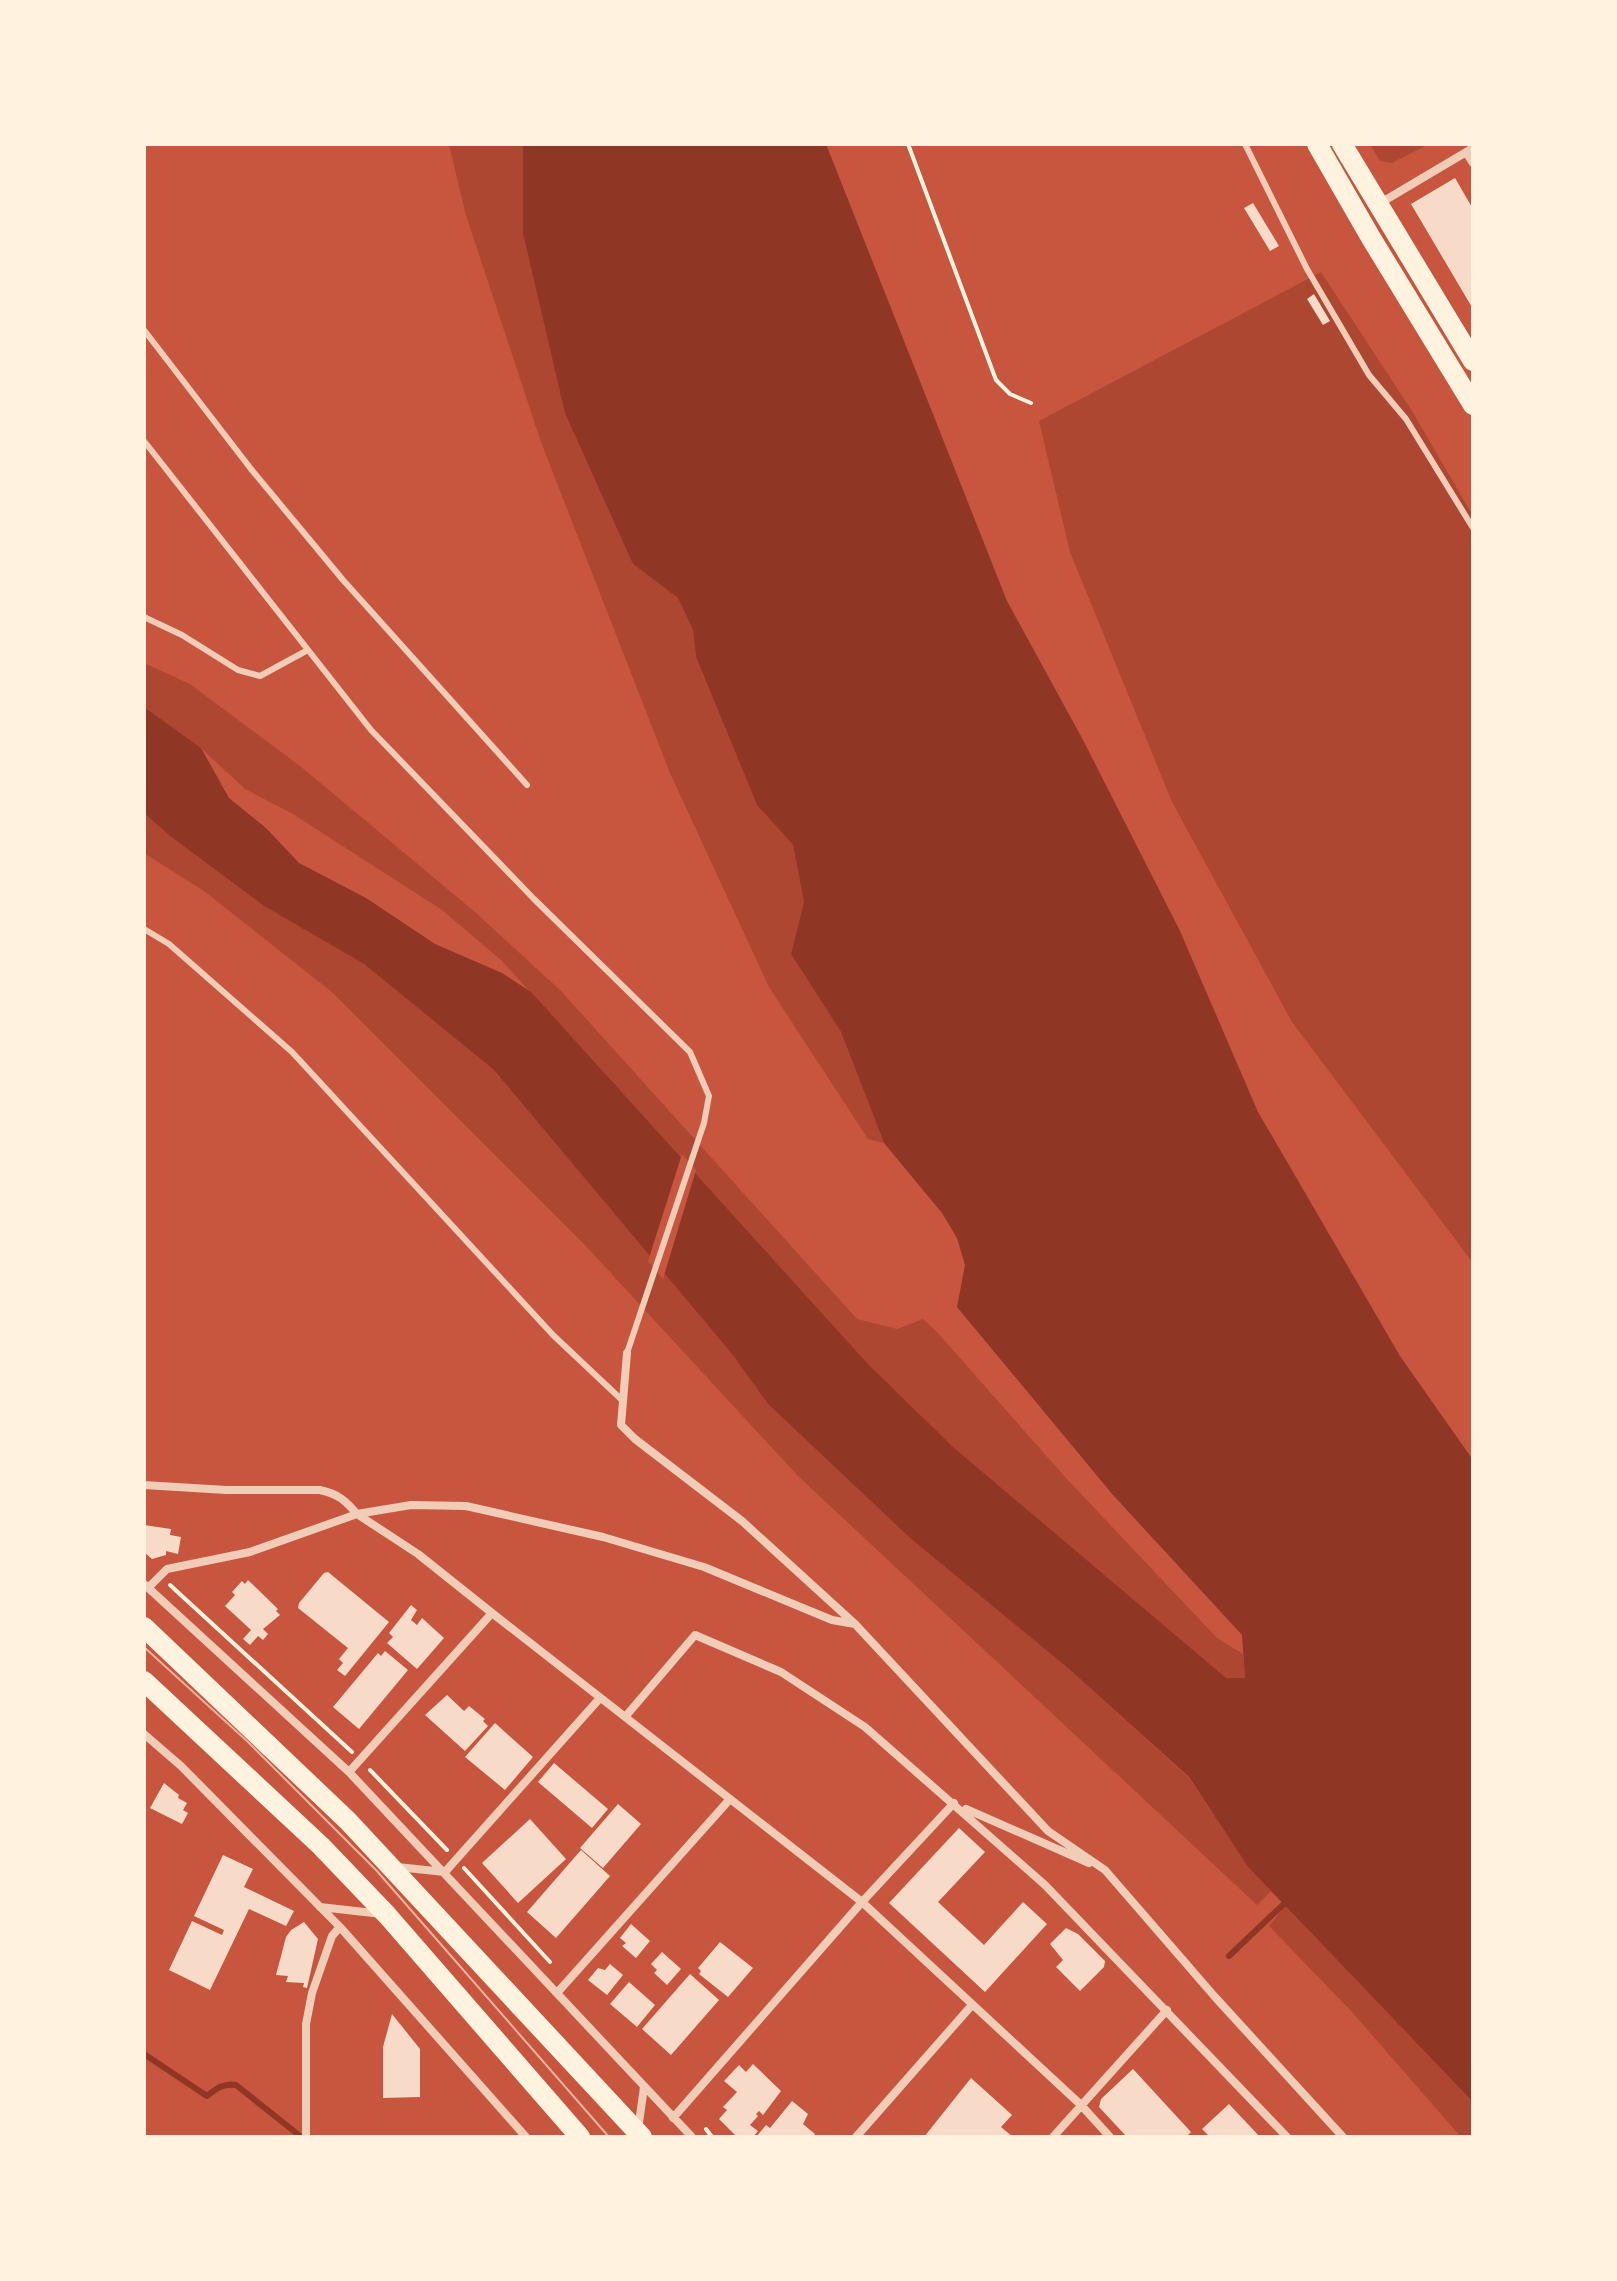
<svg xmlns="http://www.w3.org/2000/svg" width="1617" height="2281" font-family="Poppins,sans-serif">
<style>
.green{fill:#ae4732}
.water{fill:#8f3625}
.pier{fill:#c8553d}
.lines{fill:none;stroke-linecap:round;stroke-linejoin:round}
.stream{stroke:#8f3625;stroke-width:6}
.building{fill:#f7dbc8}
.path{stroke:#fff3e0;stroke-width:4}
.service{stroke:#f1ccb7;stroke-width:6}
.minor{stroke:#f1ccb7;stroke-width:8}
.primary{stroke:#fff3e0;stroke-width:20}
.trunk{stroke:#fff3e0;stroke-width:20}
.tram{stroke:#e9b49f;stroke-width:2}
</style>
<rect width="100%" height="100%" fill="#c8553d"/>
<path class="green" d="M 449,144 L 523,144 L 524,233 L 633,564 L 678,598 L 693,630 L 696,657 L 757,805 L 793,845 L 804,902 L 791,954 L 841,1032 L 884,1143 L 868,1139 L 769,987 L 670,773 L 541,442 L 465,212 Z
M 1370,144 L 1429,144 L 1392,163 L 1380,161 Z
M 1321,272 L 1412,411 L 1473,516 L 1473,1263 L 1292,1022 L 1172,802 L 1070,552 L 1039,421 Z
M 144,663 L 190,684 L 300,766 L 475,912 L 561,991 L 857,1319 L 897,1329 L 923,1319 L 937,1332 L 1066,1478 L 1217,1638 L 1243,1654 L 1245,1678 L 1226,1679 L 952,1446 L 868,1364 L 502,961 L 442,910 L 293,814 L 245,789 L 201,748 L 144,707 Z
M 144,813 L 170,836 L 264,906 L 364,964 L 494,1070 L 732,1354 L 768,1404 L 910,1538 L 1069,1669 L 1189,1778 L 1248,1867 L 1271,1891 L 1257,1905 L 798,1476 L 584,1244 L 333,993 L 204,891 L 144,853 Z
M 1285,1906 L 1473,2102 L 1473,2137 L 1461,2137 L 1352,2012 L 1269,1926 Z"/>
<path class="water" d="M 523,144 L 826,144 L 1007,601 L 1083,740 L 1180,931 L 1258,1112 L 1400,1356 L 1473,1460 L 1473,2102 L 1248,1867 L 1189,1777 L 1069,1669 L 910,1538 L 768,1404 L 732,1354 L 494,1070 L 364,964 L 264,906 L 170,836 L 144,813 L 144,707 L 201,748 L 229,798 L 266,828 L 299,863 L 366,898 L 435,944 L 502,973 L 531,992 L 868,1364 L 952,1446 L 1226,1678 L 1245,1678 L 1242,1635 L 1113,1495 L 957,1307 L 965,1265 L 957,1238 L 942,1213 L 884,1143 L 841,1032 L 791,954 L 804,902 L 793,845 L 757,805 L 696,657 L 693,630 L 678,598 L 633,564 L 565,413 L 523,233 Z"/>
<path class="pier" d="M 682,1154 L 696,1170 L 663,1279 L 648,1261 Z"/>
<g class="lines">
<path class="stream" d="M 1229,1956 L 1287,1901
M 144,2054 L 207,2096 C 216,2089 223,2083 236,2085 L 300,2136"/>
</g>
<path class="building" d="M 1455,178 L 1473,209 L 1473,309 L 1411,204 Z
M 1253,203 L 1279,246 L 1270,251 L 1244,208 Z
M 1314,294 L 1330,321 L 1323,325 L 1307,299 Z
M 144,1525 L 171,1529 L 170,1535 L 181,1537 L 178,1554 L 166,1551 L 166,1555 L 152,1559 L 144,1552 Z
M 328,1572 L 389,1622 L 345,1676 L 337,1670 L 343,1663 L 339,1659 L 348,1648 L 298,1608 L 299,1603 L 324,1573 Z
M 248,1580 L 278,1609 L 276,1611 L 280,1615 L 263,1629 L 268,1634 L 263,1640 L 258,1636 L 250,1645 L 243,1639 L 251,1630 L 225,1606 L 235,1595 L 232,1592 L 242,1581 L 245,1584 Z
M 411,1605 L 417,1610 L 411,1620 L 417,1625 L 422,1618 L 444,1638 L 417,1669 L 387,1643 L 393,1637 L 389,1633 Z
M 385,1651 L 408,1670 L 359,1729 L 333,1707 L 378,1653 L 381,1656 Z
M 447,1695 L 464,1711 L 469,1706 L 485,1719 L 483,1721 L 488,1726 L 465,1751 L 425,1715 Z
M 495,1723 L 533,1757 L 505,1790 L 465,1757 Z
M 554,1763 L 608,1809 L 592,1828 L 538,1782 Z
M 164,1783 L 179,1795 L 178,1798 L 187,1803 L 183,1810 L 188,1813 L 182,1824 L 150,1808 Z
M 618,1804 L 641,1824 L 603,1868 L 580,1848 Z
M 530,1819 L 566,1859 L 518,1903 L 482,1863 Z
M 959,1828 L 985,1852 L 938,1902 L 984,1945 L 1023,1902 L 1047,1924 L 985,1992 L 889,1903 Z
M 581,1850 L 610,1876 L 556,1938 L 527,1912 Z
M 223,1855 L 253,1869 L 244,1887 L 294,1911 L 286,1926 L 249,1909 L 210,1990 L 169,1970 L 192,1921 L 222,1935 L 224,1930 L 194,1916 Z
M 304,1922 L 318,1939 L 307,1988 L 303,1987 L 304,1983 L 286,1982 L 288,1976 L 276,1975 L 286,1937 L 291,1930 Z
M 631,1924 L 650,1941 L 636,1958 L 622,1946 L 626,1943 L 620,1938 Z
M 1066,1928 L 1078,1934 L 1105,1961 L 1104,1967 L 1080,1991 L 1056,1967 L 1063,1960 L 1050,1944 Z
M 720,1942 L 753,1968 L 728,1997 L 699,1974 L 701,1971 L 698,1968 Z
M 662,1952 L 681,1969 L 667,1985 L 654,1973 L 657,1970 L 651,1964 Z
M 610,1964 L 623,1975 L 607,1995 L 588,1980 L 598,1968 L 605,1970 Z
M 690,1974 L 719,2000 L 671,2055 L 642,2029 Z
M 629,1982 L 655,2005 L 637,2027 L 610,2004 Z
M 392,2014 L 420,2049 L 420,2097 L 383,2098 L 383,2047 Z
M 753,2064 L 781,2091 L 763,2115 L 759,2111 L 756,2114 L 758,2116 L 750,2125 L 758,2131 L 753,2137 L 737,2137 L 719,2119 L 727,2110 L 723,2107 L 737,2092 L 724,2081 L 739,2065 L 746,2072 Z
M 1133,2069 L 1191,2132 L 1186,2137 L 1127,2137 L 1099,2107 L 1101,2099 Z
M 971,2078 L 1012,2115 L 1001,2127 L 1013,2137 L 924,2137 Z
M 792,2101 L 808,2114 L 803,2124 L 815,2134 L 813,2137 L 756,2137 L 766,2125 L 770,2128 Z
M 1229,2104 L 1260,2137 L 1210,2137 L 1202,2129 Z"/>
<g class="lines">
<path class="path" d="M 908,144 L 996,380 L 1010,394 L 1031,403
M 170,1585 L 352,1752
M 370,1770 L 447,1850
M 464,1868 L 550,1962
M 706,2129 L 712,2137"/>
<path class="service" d="M 1245,144 L 1307,269 L 1369,375 L 1406,419 L 1473,528
M 144,330 L 251,469 L 343,580 L 527,785
M 144,441 L 371,730 L 534,899 L 690,1052 L 709,1096 L 704,1123 L 627,1353
M 144,617 L 182,635 L 238,670 L 260,676 L 306,651
M 144,929 L 169,944 L 292,1052 L 553,1335 L 623,1401"/>
<path class="minor" d="M 1466,152 L 1473,163
M 1377,205 L 1473,148
M 627,1353 L 621,1425 L 635,1439 L 742,1521 L 855,1624 L 1048,1831 L 1105,1870 L 1215,1997 L 1343,2137
M 144,1485 L 226,1490 L 320,1490 C 338,1494 345,1500 357,1514 L 411,1505 L 466,1506 L 603,1537 L 704,1567 L 832,1620 L 855,1624
M 144,1584 L 349,1772 L 692,2137
M 148,1588 L 167,1569 L 250,1552 L 357,1514 L 418,1554 L 492,1613
M 625,1717 L 695,1635 L 781,1672 L 865,1727 L 1045,1885 L 1287,2137
M 144,1734 L 181,1766 L 340,1927 L 526,2137
M 349,1772 L 492,1613 L 862,1902 L 1081,2105 L 1110,2137
M 966,1809 L 1089,1863
M 397,1867 L 445,1872 L 600,1698
M 320,1907 L 382,1914
M 557,1993 L 730,1799
M 673,2118 L 862,1902 L 954,1803
M 638,2130 L 644,2087
M 306,2137 L 306,2024 L 312,1993 L 332,1936 L 340,1927
M 856,2137 L 972,2005
M 1053,2137 L 1167,2010"/>
<path class="primary" d="M 1317,144 L 1371,238 L 1473,405
M 1342,144 L 1473,361"/>
<path class="trunk" d="M 144,1627 L 348,1821 L 642,2137
M 144,1681 L 321,1846 L 387,1915 L 580,2137"/>
<path class="tram" d="M 144,1647 L 248,1742 L 376,1870 L 609,2137"/>
</g>
<rect width="1617" height="2281" fill="none" stroke="#fff3e0" stroke-width="292"/>
</svg>
